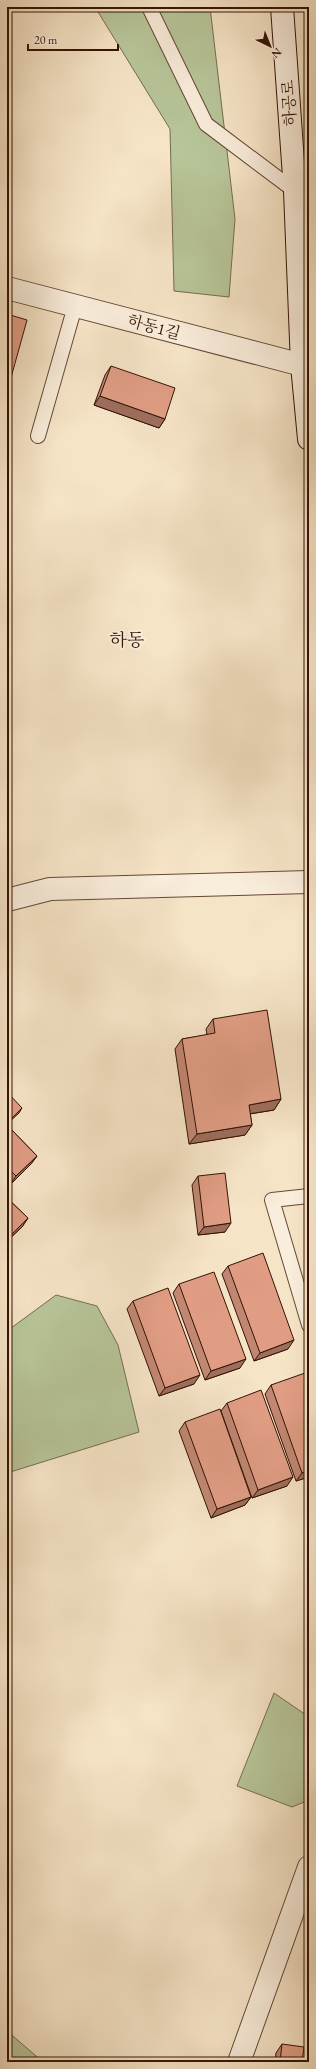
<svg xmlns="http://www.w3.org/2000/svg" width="316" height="2069" font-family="'EB Garamond','Noto Serif KR',serif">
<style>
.green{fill:#b7c599;stroke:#766c4e}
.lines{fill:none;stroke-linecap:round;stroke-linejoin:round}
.lane-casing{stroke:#644735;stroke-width:16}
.street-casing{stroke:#644735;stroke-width:24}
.secondary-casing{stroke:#341304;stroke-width:24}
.lane{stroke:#f9eddb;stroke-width:14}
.street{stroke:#f9eddb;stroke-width:22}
.secondary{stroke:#f9eddb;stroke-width:22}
.wall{fill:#c18772;stroke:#341304}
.shaded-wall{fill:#9d6e5c;stroke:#341304}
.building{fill:#e09d84;stroke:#341304}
.labels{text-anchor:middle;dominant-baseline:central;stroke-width:3.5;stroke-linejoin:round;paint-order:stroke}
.street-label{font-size:16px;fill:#341304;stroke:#f9eddb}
.quarter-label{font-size:18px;fill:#341304;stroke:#f9eddb}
</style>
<rect width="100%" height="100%" fill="#f6e4c7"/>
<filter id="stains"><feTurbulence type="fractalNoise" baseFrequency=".005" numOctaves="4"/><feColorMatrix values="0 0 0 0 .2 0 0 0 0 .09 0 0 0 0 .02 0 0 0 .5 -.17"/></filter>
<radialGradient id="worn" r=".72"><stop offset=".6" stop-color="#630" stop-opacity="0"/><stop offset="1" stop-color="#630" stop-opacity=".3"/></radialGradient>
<path class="green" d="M 95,7 L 210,7 L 235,219 L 229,297 L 174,291 L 170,129 Z
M 56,1295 L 97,1306 L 118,1345 L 139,1432 L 7,1473 L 7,1331 Z
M 274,1693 L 309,1717 L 309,1800 L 292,1807 L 237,1786 Z
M 7,2031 L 43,2062 L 7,2062 Z"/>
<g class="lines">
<defs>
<path id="lane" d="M 149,7 L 206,124 L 295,191 L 309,196
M 38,436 L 75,306
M 309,1196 L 272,1200 L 309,1325"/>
<path id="street" d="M 7,288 L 302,365
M 7,900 L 50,889 L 309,882
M 239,2062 L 309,1867"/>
<path id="secondary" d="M 282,7 L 295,191 L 302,365 L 309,439"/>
</defs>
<use href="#lane" class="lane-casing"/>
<use href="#street" class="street-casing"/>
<use href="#secondary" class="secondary-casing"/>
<use href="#lane" class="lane"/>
<use href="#street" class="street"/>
<use href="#secondary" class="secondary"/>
</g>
<path class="wall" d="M 111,366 L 165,419 L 159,428 L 94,405 L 105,375 Z
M 213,1019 L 281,1099 L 274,1110 L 250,1114 L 252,1125 L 245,1135 L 189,1144 L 175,1049 L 182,1039 L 207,1035 L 206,1029 Z
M 7,1125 L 37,1156 L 31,1164 L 10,1185 L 7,1182 Z
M 198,1176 L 225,1232 L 198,1235 L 192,1185 Z
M 7,1198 L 28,1218 L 22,1227 L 7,1241 Z
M 228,1266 L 288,1349 L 254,1361 L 222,1274 Z
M 179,1284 L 240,1368 L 205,1380 L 173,1293 Z
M 133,1301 L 194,1384 L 159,1396 L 127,1309 Z
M 309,1383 L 309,1477 L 296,1481 L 265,1394 L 271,1385 Z
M 227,1403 L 287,1486 L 252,1498 L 221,1411 Z
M 185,1422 L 251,1497 L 245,1505 L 211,1518 L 179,1431 Z
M 282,2044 L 302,2062 L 275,2062 L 276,2053 Z"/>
<path class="shaded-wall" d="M 100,396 L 165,419 L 159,428 L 94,405 Z
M 281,1099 L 274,1110 L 242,1115 L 249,1105 Z
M 22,1108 L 19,1113 L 7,1124 L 7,1123 Z
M 252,1125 L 245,1135 L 189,1144 L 197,1134 Z
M 37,1156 L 31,1164 L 10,1185 L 16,1176 Z
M 28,1218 L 22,1227 L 7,1241 L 11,1235 Z
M 231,1223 L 225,1232 L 198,1235 L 204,1227 Z
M 294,1340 L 288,1349 L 254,1361 L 260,1353 Z
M 246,1359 L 240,1368 L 205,1380 L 211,1371 Z
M 200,1375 L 194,1384 L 159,1396 L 165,1388 Z
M 309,1470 L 309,1477 L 296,1481 L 302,1473 Z
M 293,1477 L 287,1486 L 252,1498 L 258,1490 Z
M 251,1497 L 245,1505 L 211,1518 L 217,1509 Z"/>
<path class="building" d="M 7,314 L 27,320 L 7,392 Z
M 111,366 L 175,388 L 165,419 L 100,396 Z
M 267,1010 L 281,1099 L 249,1105 L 252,1125 L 197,1134 L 182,1039 L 215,1033 L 213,1019 Z
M 7,1092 L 22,1108 L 7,1123 Z
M 7,1125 L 37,1156 L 16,1176 L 7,1167 Z
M 225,1173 L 231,1223 L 204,1227 L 198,1176 Z
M 7,1198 L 28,1218 L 11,1235 L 7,1230 Z
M 263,1253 L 294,1340 L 260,1353 L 228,1266 Z
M 214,1272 L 246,1359 L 211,1371 L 179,1284 Z
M 168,1288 L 200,1375 L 165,1388 L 133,1301 Z
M 305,1373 L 309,1383 L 309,1470 L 302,1473 L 271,1385 Z
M 261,1390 L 293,1477 L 258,1490 L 227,1403 Z
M 220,1409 L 251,1497 L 217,1509 L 185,1422 Z
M 282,2044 L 304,2047 L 302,2062 L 280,2062 Z"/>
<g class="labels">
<g class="street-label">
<text transform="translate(289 103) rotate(-94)">하공로</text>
<text transform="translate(154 327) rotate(15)">하동1길</text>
</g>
<g class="quarter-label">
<text x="127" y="639">하동</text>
</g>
</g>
<rect width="316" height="2069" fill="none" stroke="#f6e4c7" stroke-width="24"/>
<rect x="8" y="8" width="300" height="2053" fill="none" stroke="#341304" stroke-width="2"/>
<rect x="12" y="12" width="292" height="2045" fill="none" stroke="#341304"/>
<g transform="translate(270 46) rotate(137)" stroke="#f9eddb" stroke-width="3" paint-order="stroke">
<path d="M0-3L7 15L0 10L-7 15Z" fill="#341304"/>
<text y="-6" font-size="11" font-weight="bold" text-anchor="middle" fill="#341304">N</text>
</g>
<path d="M28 44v6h90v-6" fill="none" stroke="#341304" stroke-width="2"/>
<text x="34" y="44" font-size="12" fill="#341304" stroke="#f9eddb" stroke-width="3" paint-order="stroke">20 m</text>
<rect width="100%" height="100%" filter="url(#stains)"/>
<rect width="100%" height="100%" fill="url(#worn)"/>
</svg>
